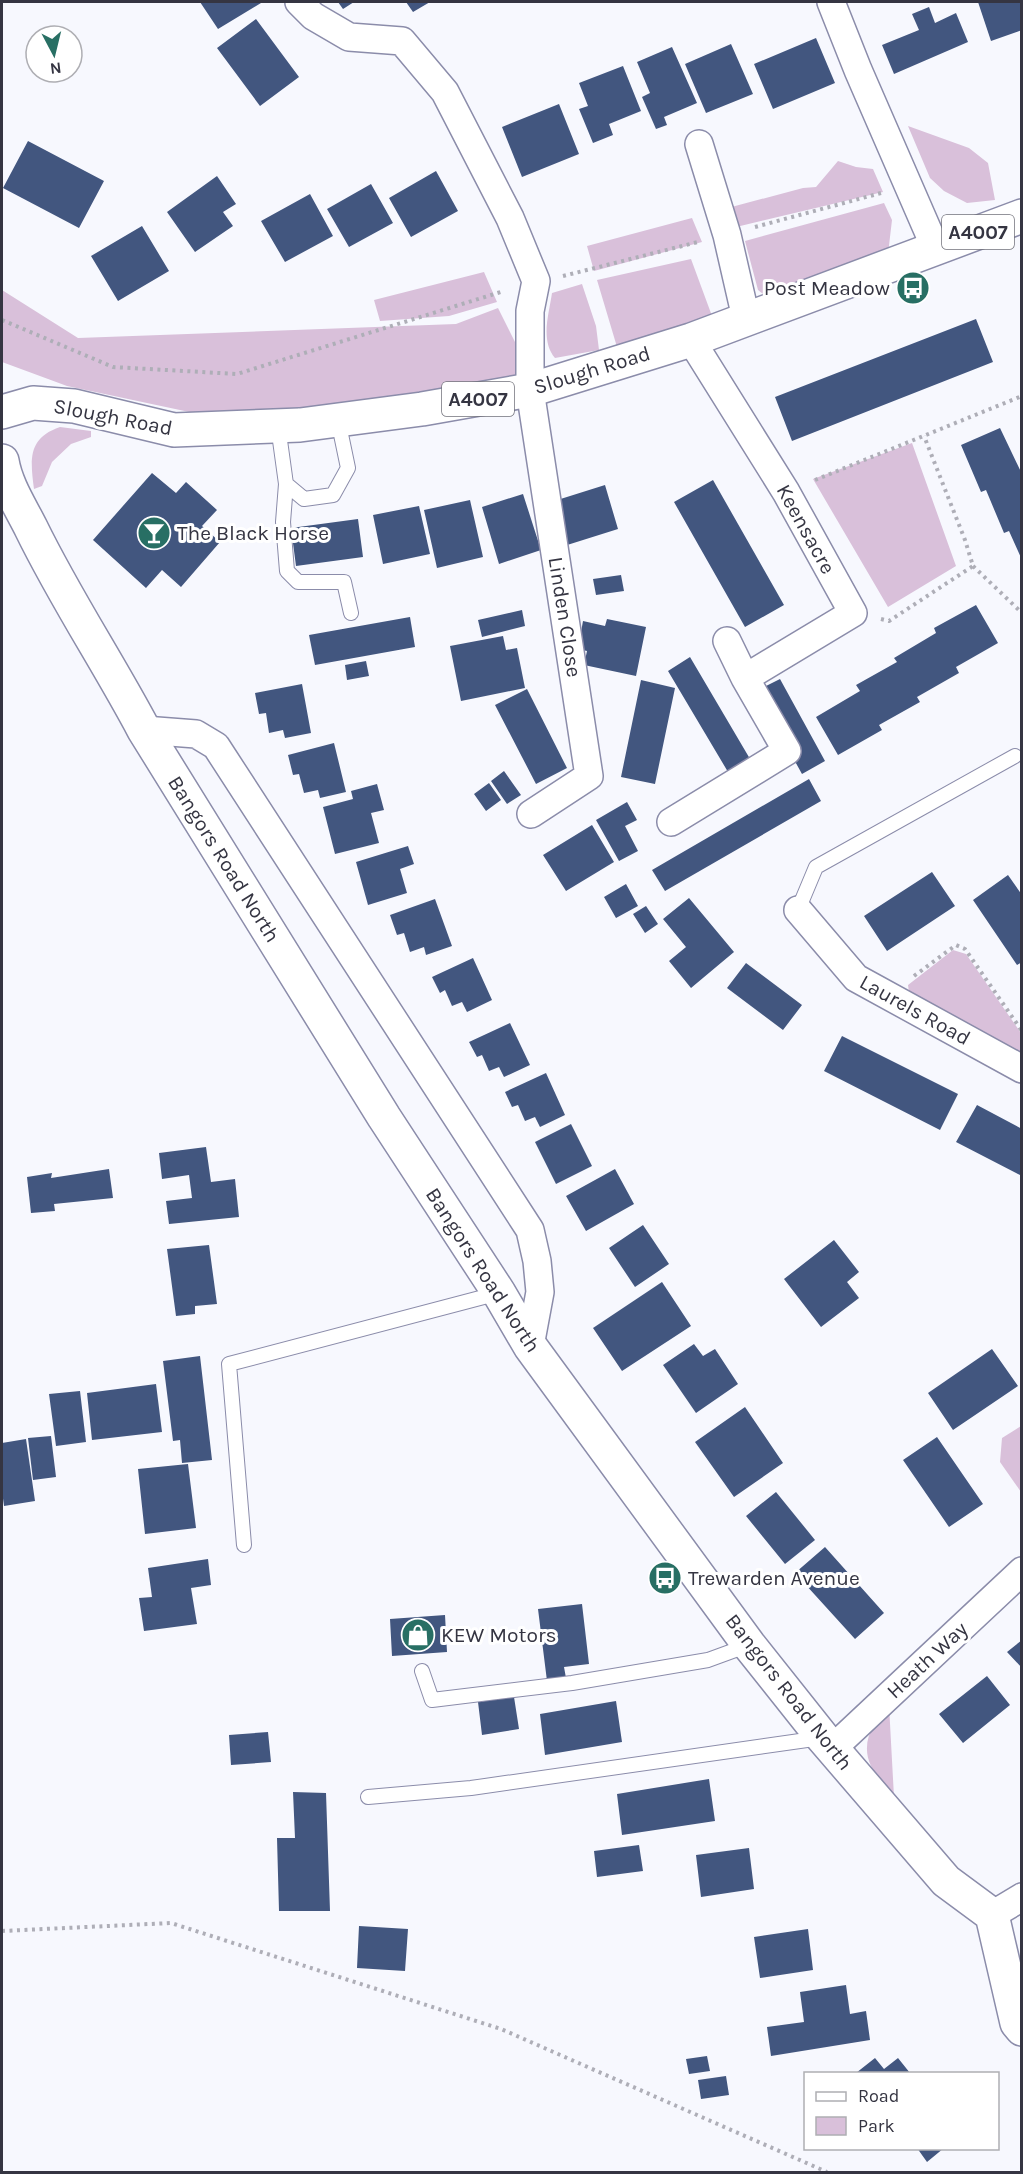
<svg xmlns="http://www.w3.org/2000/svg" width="1023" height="2174" font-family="Karla,sans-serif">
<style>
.green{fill:#d9c0da}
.building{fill:#42567f}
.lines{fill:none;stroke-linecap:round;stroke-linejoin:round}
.service-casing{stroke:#8b8caa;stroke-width:16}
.minor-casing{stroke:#8b8caa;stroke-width:30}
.tertiary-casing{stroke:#8b8caa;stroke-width:36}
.primary-casing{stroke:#8b8caa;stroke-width:36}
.path{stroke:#aeaeb7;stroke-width:4;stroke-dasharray:3 4.5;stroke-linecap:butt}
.service{stroke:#fff;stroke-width:14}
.minor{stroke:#fff;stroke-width:27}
.tertiary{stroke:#fff;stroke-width:33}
.primary{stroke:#fff;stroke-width:33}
.labels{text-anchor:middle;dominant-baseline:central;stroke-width:6;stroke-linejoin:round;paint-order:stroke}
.shield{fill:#fff;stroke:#72727b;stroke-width:1.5}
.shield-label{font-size:20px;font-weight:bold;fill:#353542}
.poi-label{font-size:21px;fill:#353542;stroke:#fff;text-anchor:start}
.street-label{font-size:21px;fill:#353542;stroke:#fff}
</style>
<rect width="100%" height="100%" fill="#f7f8fe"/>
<path class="green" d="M 908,126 L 969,148 L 988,163 L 995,200 L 967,203 L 944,191 L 930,178 Z
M 838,161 L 856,167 L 873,169 L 883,192 L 732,228 L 724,209 L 803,188 L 816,187 Z
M 884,203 L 892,220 L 888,254 L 767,297 L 758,290 L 745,241 Z
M 692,218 L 702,242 L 594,271 L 587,246 Z
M 691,259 L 712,316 L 617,347 L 597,280 Z
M 484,272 L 497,302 L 449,316 L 380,321 L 374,300 Z
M 582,284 L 596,326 L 599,350 L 555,358 C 540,340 549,314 552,293 Z
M 2,290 L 78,338 L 456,324 L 498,308 L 518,348 L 517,376 L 473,387 L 296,409 L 194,413 L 67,386 L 2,362 Z
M 60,427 L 91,431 L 91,437 L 71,444 L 52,462 L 42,486 L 34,489 C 30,459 28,438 60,427 Z
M 912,443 L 956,566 L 888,607 L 813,479 Z
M 953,950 L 966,954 L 1021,1033 L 1021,1053 L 909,992 L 908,985 Z
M 1021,1426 L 1021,1492 L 1000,1462 L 1002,1438 Z
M 889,1705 L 894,1797 C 887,1787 876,1777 871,1766 C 860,1743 873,1721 889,1705 Z"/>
<path class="building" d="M 200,2 L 260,2 L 261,3 L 218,29 Z
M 338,2 L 354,2 L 343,9 Z
M 406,2 L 430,2 L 413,12 Z
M 978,2 L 1022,2 L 1022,30 L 991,41 Z
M 929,7 L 935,23 L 956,13 L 968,42 L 894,74 L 882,45 L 919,30 L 912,14 Z
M 256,19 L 299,77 L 260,106 L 217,48 Z
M 816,38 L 835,83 L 773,109 L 754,64 Z
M 731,44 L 753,94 L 706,113 L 685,64 Z
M 672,47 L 697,103 L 664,117 L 667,125 L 656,129 L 642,97 L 650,93 L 637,62 Z
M 623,66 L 641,111 L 609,124 L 613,135 L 593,143 L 579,109 L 588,106 L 579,83 Z
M 559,104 L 579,154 L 522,177 L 502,127 Z
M 28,141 L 104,181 L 79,228 L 3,188 Z
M 436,171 L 458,211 L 411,237 L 389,198 Z
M 217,176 L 236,204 L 223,212 L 233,226 L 195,252 L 167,212 Z
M 371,184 L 393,223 L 349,247 L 327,209 Z
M 310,194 L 333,236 L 285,262 L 261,221 Z
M 142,226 L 169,271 L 118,301 L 91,256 Z
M 976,319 L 993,362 L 792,441 L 775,397 Z
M 1000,428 L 1022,474 L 1022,560 L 1009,531 L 1004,533 L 986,490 L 981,492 L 961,445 Z
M 152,473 L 176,493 L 186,482 L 217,510 L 202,526 L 220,542 L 181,587 L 162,570 L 146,588 L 93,540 Z
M 713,480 L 784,605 L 745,627 L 674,502 Z
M 605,485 L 618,529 L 564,546 L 551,502 Z
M 523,494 L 541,550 L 499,564 L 482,507 Z
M 470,500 L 483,557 L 437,568 L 424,510 Z
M 419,506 L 430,554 L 383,564 L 373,515 Z
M 358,519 L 363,557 L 296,566 L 291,528 Z
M 621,575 L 624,591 L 596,595 L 593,579 Z
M 976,605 L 998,643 L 956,667 L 959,673 L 917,697 L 920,702 L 879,725 L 882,730 L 838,755 L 816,717 L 860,691 L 856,685 L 897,662 L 894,658 L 936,633 L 934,628 Z
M 522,610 L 525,626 L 482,637 L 478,620 Z
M 410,617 L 415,647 L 315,665 L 309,635 Z
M 607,619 L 646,627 L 636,676 L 584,665 L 587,651 L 578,649 L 583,621 L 605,626 Z
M 503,636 L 506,650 L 517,648 L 525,688 L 461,701 L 450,646 Z
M 690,657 L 753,764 L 731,777 L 668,671 Z
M 366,661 L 369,676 L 347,680 L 345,665 Z
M 780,679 L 825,761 L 802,774 L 756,691 Z
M 641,680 L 675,688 L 655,784 L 621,777 Z
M 302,684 L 311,733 L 285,738 L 283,730 L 269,733 L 266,713 L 259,714 L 255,693 Z
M 527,689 L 567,768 L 536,784 L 495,705 Z
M 334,743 L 346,792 L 320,798 L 318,790 L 304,793 L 299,774 L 293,775 L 288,755 Z
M 504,771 L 521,795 L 507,804 L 491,781 Z
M 809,779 L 821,801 L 665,891 L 652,870 Z
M 489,783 L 501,800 L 486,811 L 474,794 Z
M 377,784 L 384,810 L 371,813 L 379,843 L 335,854 L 323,807 L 353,799 L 351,791 Z
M 627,802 L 637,820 L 625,826 L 638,851 L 619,861 L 596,820 Z
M 592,825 L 614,862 L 566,891 L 543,855 Z
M 408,846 L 414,864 L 400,869 L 407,893 L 368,905 L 356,862 Z
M 932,872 L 955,906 L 887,951 L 864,916 Z
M 1008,875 L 1022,895 L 1022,962 L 1017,965 L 973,900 Z
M 626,884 L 638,906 L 616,918 L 604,897 Z
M 689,898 L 734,952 L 691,988 L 669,961 L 686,947 L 663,919 Z
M 435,899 L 452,946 L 426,955 L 424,947 L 410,952 L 404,933 L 397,935 L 390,915 Z
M 646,906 L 658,924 L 645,933 L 633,914 Z
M 473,958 L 492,1000 L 467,1012 L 462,1002 L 452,1006 L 445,990 L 440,993 L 432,977 Z
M 746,963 L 802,1005 L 783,1030 L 727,988 Z
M 510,1023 L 530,1065 L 504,1077 L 499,1067 L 489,1071 L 482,1055 L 477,1057 L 469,1042 Z
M 842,1036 L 958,1094 L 940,1130 L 824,1071 Z
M 546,1073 L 565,1115 L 540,1127 L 535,1117 L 525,1121 L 518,1105 L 512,1107 L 505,1092 Z
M 977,1105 L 1022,1129 L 1022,1176 L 956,1142 Z
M 571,1124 L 592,1166 L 556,1184 L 535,1142 Z
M 206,1147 L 211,1182 L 235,1179 L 239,1217 L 169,1224 L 166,1201 L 192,1198 L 189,1175 L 162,1179 L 159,1153 Z
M 109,1169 L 113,1198 L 54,1204 L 55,1211 L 31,1213 L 27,1177 L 52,1173 L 51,1178 Z
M 615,1169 L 634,1204 L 586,1231 L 566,1196 Z
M 643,1225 L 669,1264 L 635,1287 L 609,1248 Z
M 834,1240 L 859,1272 L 847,1282 L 859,1298 L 821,1327 L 784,1279 Z
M 209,1245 L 217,1304 L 195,1306 L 195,1314 L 176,1316 L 167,1249 Z
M 662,1282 L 691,1326 L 622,1371 L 593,1328 Z
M 694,1344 L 703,1356 L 715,1349 L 738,1384 L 696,1413 L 663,1365 Z
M 992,1349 L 1018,1386 L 953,1430 L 928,1393 Z
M 200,1356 L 212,1460 L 182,1463 L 180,1440 L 173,1441 L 163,1361 Z
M 156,1384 L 162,1432 L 92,1440 L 87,1393 Z
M 80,1391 L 86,1442 L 56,1446 L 49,1394 Z
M 745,1407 L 783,1463 L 734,1497 L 695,1442 Z
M 51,1436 L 56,1477 L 33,1480 L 28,1438 Z
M 937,1437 L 983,1504 L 949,1527 L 903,1460 Z
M 26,1439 L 35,1501 L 4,1506 L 2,1491 L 2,1443 Z
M 188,1464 L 196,1528 L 145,1534 L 138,1469 Z
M 776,1492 L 815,1540 L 785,1564 L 746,1516 Z
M 825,1547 L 884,1613 L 855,1639 L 795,1573 Z
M 208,1559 L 211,1585 L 191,1588 L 197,1624 L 144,1631 L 139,1598 L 152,1597 L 148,1568 Z
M 582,1604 L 589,1664 L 564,1667 L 566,1678 L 547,1681 L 538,1609 Z
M 445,1615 L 447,1652 L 392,1656 L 390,1619 Z
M 1022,1640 L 1022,1668 L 1007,1652 Z
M 987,1676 L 1010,1705 L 963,1743 L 939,1714 Z
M 514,1697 L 519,1729 L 482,1735 L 478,1702 Z
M 616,1701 L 622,1742 L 545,1755 L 540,1714 Z
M 268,1732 L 271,1762 L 231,1765 L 229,1735 Z
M 709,1779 L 715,1821 L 622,1835 L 617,1794 Z
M 293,1792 L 326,1793 L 330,1911 L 279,1911 L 277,1838 L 295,1838 Z
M 639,1845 L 643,1871 L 597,1877 L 594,1851 Z
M 749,1848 L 754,1889 L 701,1897 L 696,1855 Z
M 359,1926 L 408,1929 L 405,1971 L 357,1968 Z
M 808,1929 L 813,1970 L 760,1978 L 754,1937 Z
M 846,1985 L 850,2014 L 866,2011 L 870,2040 L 771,2056 L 767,2027 L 804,2022 L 800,1992 Z
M 707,2056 L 710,2071 L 689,2074 L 686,2059 Z
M 875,2058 L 884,2069 L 898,2058 L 910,2073 L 856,2073 Z
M 726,2076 L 729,2095 L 701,2099 L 698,2080 Z
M 917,2148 L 944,2148 L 927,2162 Z"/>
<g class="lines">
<defs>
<path id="service" d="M 278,426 L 286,484 L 304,499 L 333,495 L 348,468 L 338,420
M 286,484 L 283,522 L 287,571 L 298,582 L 344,582 L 351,613
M 798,910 L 816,867 L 1015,756
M 244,1545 L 229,1364 L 499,1293
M 422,1671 L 432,1700 L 572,1683 L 708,1660 L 749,1645
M 368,1797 L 471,1788 L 821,1738"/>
<path id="minor" d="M 299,2 L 313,16 L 349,37 L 402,41 L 445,92 L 510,218 L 536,281 L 530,311 L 530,390 L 589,776 L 531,814
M 831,2 L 858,70 L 935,247
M 699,144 L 727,235 L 746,318
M 727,641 L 745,678
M 144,730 L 196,734 L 216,746 L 530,1230 L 537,1261 L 540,1292 L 530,1346
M 671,822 L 787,751 L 745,678 L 853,613 L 786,492 L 691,340
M 798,910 L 856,978 L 1022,1069
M 832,1749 L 1022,1571
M 992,1915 L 1022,1897"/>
<path id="tertiary" d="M 2,461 C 6,485 20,506 31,528 C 65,598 108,662 144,730 L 384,1117 L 499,1293 L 530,1346 L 749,1645 L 823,1738 L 946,1881 L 992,1915 L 1017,2023 L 1022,2029"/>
<path id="primary" d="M 2,412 L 33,403 L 74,406 L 174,430 L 300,425 L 422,409 L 530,390 L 691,340 L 1022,216"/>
</defs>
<use href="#service" class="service-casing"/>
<use href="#minor" class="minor-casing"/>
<use href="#tertiary" class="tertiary-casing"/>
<use href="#primary" class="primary-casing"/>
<path class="path" d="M 755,227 L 881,193
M 563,276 L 698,242
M 2,320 L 113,367 L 237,374 L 504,291
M 815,480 L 1022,396
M 973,566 L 1022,613
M 881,619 L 889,621 L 973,566 L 965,540 L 924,436
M 914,976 L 956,945 L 965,949 L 1022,1031
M 2,1931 L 171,1923 L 501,2029 L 827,2172"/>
<use href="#service" class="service"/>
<use href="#minor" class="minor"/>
<use href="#tertiary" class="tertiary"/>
<use href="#primary" class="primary"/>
</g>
<defs>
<symbol id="bus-disc" viewBox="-11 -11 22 22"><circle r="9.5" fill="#286f64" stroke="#fff"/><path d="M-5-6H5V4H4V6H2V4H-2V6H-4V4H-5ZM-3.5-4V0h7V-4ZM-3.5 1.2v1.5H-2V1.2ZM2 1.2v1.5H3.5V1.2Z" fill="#fff"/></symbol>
<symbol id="bar-disc" viewBox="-11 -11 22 22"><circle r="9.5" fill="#286f64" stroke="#fff"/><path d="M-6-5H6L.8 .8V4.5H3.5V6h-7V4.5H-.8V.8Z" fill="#fff"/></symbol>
<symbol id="shop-disc" viewBox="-11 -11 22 22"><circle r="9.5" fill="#286f64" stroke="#fff"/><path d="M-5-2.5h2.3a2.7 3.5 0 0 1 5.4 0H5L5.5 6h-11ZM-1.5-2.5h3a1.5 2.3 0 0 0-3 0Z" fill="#fff"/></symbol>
</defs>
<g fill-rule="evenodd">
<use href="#bus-disc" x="894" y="269" width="38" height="38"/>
<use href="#bar-disc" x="135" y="514" width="38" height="38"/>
<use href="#bus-disc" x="646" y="1559" width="38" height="38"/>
<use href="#shop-disc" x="399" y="1616" width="38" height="38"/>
</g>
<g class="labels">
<g class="shield">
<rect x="942" y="215" width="72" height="34" rx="4.5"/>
<rect x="442" y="382" width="72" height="34" rx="4.5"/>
</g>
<g class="shield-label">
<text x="978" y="232">A4007</text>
<text x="478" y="399">A4007</text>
</g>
<g class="poi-label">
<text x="890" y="288" text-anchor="end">Post Meadow</text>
<text x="177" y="533">The Black Horse</text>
<text x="688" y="1578">Trewarden Avenue</text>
<text x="441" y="1635">KEW Motors</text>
</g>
<g class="street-label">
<text transform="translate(592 370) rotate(-17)">Slough Road</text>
<text transform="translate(113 417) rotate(11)">Slough Road</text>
<text transform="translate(806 529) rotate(61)">Keensacre</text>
<text transform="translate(565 617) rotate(81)">Linden Close</text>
<text transform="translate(224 859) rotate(58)">Bangors Road North</text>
<text transform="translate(915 1010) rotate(29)">Laurels Road</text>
<text transform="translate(483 1270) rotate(57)">Bangors Road North</text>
<text transform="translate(927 1660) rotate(-43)">Heath Way</text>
<text transform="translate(789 1692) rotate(52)">Bangors Road North</text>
</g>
</g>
<rect width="1023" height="2174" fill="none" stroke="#353542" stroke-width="6"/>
<rect x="804" y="2072" width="195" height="78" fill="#ffffff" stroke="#aeaeb3" stroke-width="1.5"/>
<rect x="816" y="2092" width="30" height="9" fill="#ffffff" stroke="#aeaeb3" stroke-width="1.5"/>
<text x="858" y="2102" font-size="18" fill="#353542">Road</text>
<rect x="816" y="2117" width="30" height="18" fill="#d9c0da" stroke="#aeaeb3" stroke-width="1.5"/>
<text x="858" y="2132" font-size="18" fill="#353542">Park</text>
<g transform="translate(54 54) rotate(173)"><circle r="28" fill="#ffffff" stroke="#aeaeb3" stroke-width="1.5"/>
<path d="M0-4.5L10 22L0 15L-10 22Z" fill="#286f64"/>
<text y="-9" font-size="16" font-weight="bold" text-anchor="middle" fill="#353542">N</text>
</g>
</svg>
